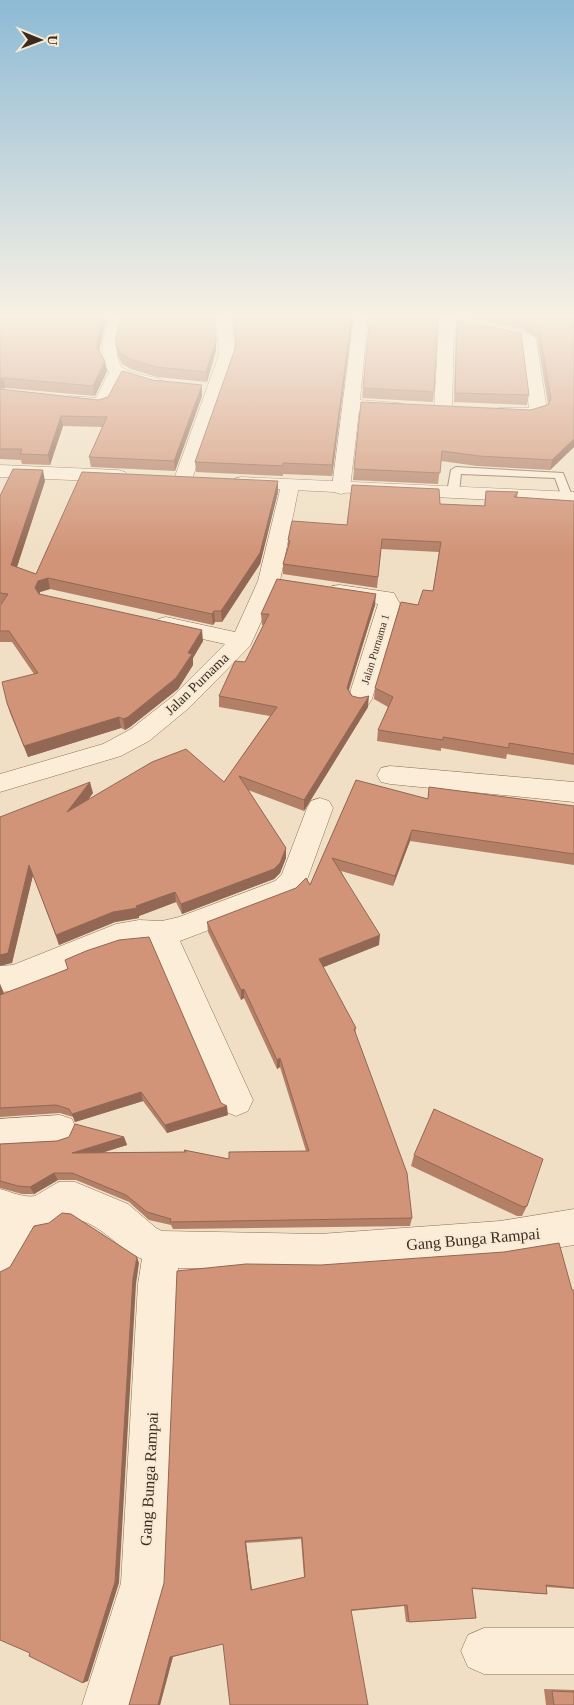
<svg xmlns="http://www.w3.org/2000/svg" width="574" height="1705" font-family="'Times New Roman',serif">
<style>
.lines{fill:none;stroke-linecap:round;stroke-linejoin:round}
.service-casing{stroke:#8c7059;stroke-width:2}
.minor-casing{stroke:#8c7059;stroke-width:1}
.tertiary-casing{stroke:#8c7059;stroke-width:1}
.service{fill:#fbedd8;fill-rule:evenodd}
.minor{fill:#fbedd8;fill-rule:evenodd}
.tertiary{fill:#fbedd8;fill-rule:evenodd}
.wall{fill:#b47f67;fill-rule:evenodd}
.shaded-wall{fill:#926854}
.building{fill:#d19478;stroke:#926854;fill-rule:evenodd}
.labels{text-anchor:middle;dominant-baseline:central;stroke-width:4;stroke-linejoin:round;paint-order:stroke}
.far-street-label{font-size:11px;fill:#3c2a1e;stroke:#f7ead4}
.street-label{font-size:14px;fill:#3c2a1e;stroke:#f7ead4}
.near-street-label{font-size:16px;fill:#3c2a1e;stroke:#f7ead4}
</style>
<rect width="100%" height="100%" fill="#f0dfc4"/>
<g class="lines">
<defs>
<path id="service" d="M 456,467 L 563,473 L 573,498 L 567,501 L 563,500 L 555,478 L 461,474 L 459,492 L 453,495 L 449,494 L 447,492 L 451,470 Z"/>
<path id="minor" d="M 110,315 L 125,315 L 117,355 L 121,367 L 130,372 L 161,379 L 163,382 L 161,385 L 155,387 L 121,379 L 108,406 L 95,408 L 64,405 L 62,401 L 64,397 L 70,396 L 96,398 L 109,372 C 96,354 105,334 110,315 Z
M 214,315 L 229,315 L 233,329 L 235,355 L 192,479 L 190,483 L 183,485 L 176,483 L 174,479 L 219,355 L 217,329 Z
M 354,315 L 368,315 L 360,400 L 398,403 L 404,404 L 407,408 L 404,412 L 398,413 L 359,411 L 350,488 L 348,492 L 341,494 L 334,492 L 332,488 Z
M 411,315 L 442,315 L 522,331 L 533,336 L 536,339 L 547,410 C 538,423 511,419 498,416 L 495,412 L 498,408 L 529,408 L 521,341 L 454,327 L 452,410 L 449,414 L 443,415 L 437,414 L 434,410 L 439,324 L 413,318 Z
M 290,480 L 297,482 L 299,486 L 280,581 L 250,646 L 189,708 L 149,741 L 121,756 L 0,792 L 0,774 L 103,744 L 131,729 L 173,696 L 225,644 L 158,629 L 155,624 L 158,619 L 166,617 L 235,632 L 258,581 L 281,486 L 283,482 Z
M 340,585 L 394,593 L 400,604 L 372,699 L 368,705 L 360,707 L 352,705 L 348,699 L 378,604 L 332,596 L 329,591 L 332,586 Z
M 390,766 L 574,782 L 574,802 L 390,784 L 381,782 L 377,775 L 381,768 Z
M 320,798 L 329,801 L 333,808 L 304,888 L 295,897 L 180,941 L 253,1100 L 248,1111 L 236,1116 L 224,1111 L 152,945 C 112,943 63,972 26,987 L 15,991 L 0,992 L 0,966 L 13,965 L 116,924 L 139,920 L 162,921 L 179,917 L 275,881 L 282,874 L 307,808 L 311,801 Z
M 60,1115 L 72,1119 L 77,1131 L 72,1143 L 60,1147 L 0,1151 L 0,1119 Z
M 59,1182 L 75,1182 L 128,1204 L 156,1228 L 162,1231 L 320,1234 L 500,1221 L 574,1209 L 574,1245 L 500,1257 L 320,1270 L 178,1268 L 165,1583 L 130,1705 L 82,1705 L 121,1583 L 138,1284 L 142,1259 C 114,1247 98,1218 65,1218 C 57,1228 49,1231 37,1231 L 13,1273 L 0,1279 L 0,1189 C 11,1192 24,1198 35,1196 C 37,1195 53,1185 59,1182 Z
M 484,1628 L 574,1628 L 574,1674 L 484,1674 L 468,1667 L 461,1651 L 468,1635 Z"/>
<path id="tertiary" d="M 0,465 L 118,470 L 125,472 L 127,476 L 125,480 L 118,482 L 0,477 Z
M 241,477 L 574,492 L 574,504 L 234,487 L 232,483 L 234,479 Z"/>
</defs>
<use href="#service" class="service-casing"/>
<use href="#minor" class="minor-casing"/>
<use href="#tertiary" class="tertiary-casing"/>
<use href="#service" class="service"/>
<use href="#minor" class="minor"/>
<use href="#tertiary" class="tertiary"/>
</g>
<path class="wall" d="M 0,315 L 108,315 L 99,351 L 107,371 L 95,396 L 6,388 L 0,389 L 98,400 L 202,396 L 175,471 L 91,467 L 89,457 L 102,427 L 63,426 L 50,465 L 22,464 L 21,460 L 0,459 Z
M 231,315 L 353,315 L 332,476 L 283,474 L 283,476 L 196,472 L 195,462 L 236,346 L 235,329 Z
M 454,315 L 574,315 L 574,447 L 550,470 L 477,466 L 441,461 L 438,484 L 353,480 L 354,469 L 548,404 L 537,338 L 522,329 Z
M 457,320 L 529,395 L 527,405 L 454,402 L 456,329 Z
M 216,341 L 216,350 L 207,382 L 157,377 L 131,369 L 122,364 L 118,356 L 116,346 Z
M 363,388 L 434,392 L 433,402 L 362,398 Z
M 45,481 L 17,567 L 36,574 L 278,492 L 260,564 L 222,622 L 215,622 L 213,625 L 50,589 L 40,592 L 40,594 L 203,641 L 193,658 L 193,665 L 178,689 L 130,727 L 125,730 L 121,728 L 28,757 L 10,713 L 7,703 L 34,674 L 12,642 L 0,642 L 0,606 L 1,604 L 0,604 L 0,496 Z
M 486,491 L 518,492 L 517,497 L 574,501 L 574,765 L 507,754 L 506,759 L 441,748 L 441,751 L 377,741 L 378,730 L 388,707 L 374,699 L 375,688 L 418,605 L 433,591 L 439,552 L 381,549 L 377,588 L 283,574 L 283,564 L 288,548 L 288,540 L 347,525 L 440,504 L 484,506 Z
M 375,605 L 349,690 L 352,696 L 368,707 L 304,811 L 248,790 L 286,848 L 286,858 L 280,873 L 274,879 L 182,914 L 176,902 L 139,916 L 139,918 L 115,922 L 59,945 L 33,875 L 12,963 L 0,817 L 93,793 L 87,801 L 224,782 L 270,716 L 219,707 L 219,696 L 245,662 L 264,625 L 262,625 L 261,614 Z
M 356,780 L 427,799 L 574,806 L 574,865 L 410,841 L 393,886 L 341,871 L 379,945 L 323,967 L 356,1028 L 355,1034 L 412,1218 L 410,1226 L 173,1229 L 171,1225 L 149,1220 L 129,1202 L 76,1180 L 58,1180 L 34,1194 L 22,1194 L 0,1188 L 0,1144 L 124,1137 L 127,1145 L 101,1153 L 184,1152 L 184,1150 L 229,1159 L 306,1151 L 280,1067 L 277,1069 L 244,998 L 241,1000 L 208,932 L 207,922 L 310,885 Z
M 0,984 L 4,993 L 221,1103 L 228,1115 L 167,1133 L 143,1101 L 75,1122 L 73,1117 L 60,1113 L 0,1117 Z
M 414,1155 L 527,1206 L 522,1216 L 517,1216 L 411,1166 Z
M 572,1290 L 574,1290 L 574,1589 L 546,1587 L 547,1594 L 541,1594 L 472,1589 L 476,1618 L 406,1622 L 404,1606 L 351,1611 L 173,1657 L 160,1705 L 129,1705 L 164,1583 ZM 301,1539 L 304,1577 L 252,1590 L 246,1543 Z
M 544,1689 L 574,1690 L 574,1705 L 546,1705 Z"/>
<path class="shaded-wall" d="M 104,315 L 108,315 L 98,352 L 98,358 L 97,342 Z
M 352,315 L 353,315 L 332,476 L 332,465 Z
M 216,341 L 216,350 L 207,382 L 206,372 Z
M 105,361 L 107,371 L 95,396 L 93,386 Z
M 3,378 L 6,388 L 0,389 L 0,379 Z
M 202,385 L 202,396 L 175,471 L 174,461 Z
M 61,416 L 63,426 L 50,465 L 48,455 Z
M 574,439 L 574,447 L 550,470 L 552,460 Z
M 43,470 L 45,481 L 14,576 L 11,565 Z
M 278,481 L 278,492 L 260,564 L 222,622 L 221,611 Z
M 48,578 L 50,589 L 40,592 L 37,599 L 35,588 L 38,581 Z
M 376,594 L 375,605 L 346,698 L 347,688 Z
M 214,611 L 215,622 L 213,625 L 212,614 Z
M 202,630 L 203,641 L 193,658 L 193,665 L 178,689 L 130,727 L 125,730 L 123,719 L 188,653 Z
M 369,696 L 368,707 L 304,811 L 304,800 Z
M 119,717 L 121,728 L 28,757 L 24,746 Z
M 90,782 L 93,793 L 70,823 L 67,812 Z
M 412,830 L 410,841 L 393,886 L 395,876 Z
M 286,848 L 286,858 L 280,873 L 274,879 L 182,914 L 181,904 Z
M 29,865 L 33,875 L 12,963 L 0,966 L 0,955 Z
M 175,892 L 176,902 L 139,916 L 139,918 L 115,922 L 59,945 L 56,935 L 113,912 L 136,906 Z
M 380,935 L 379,945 L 319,969 L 319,959 Z
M 0,984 L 4,994 L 0,1002 Z
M 244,989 L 244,998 L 241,1000 L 241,990 Z
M 280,1058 L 280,1067 L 277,1069 L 277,1060 Z
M 141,1092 L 143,1101 L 75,1122 L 72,1114 Z
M 227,1106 L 228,1115 L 167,1133 L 165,1125 Z
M 124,1137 L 127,1145 L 76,1161 L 72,1153 Z
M 54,1173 L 58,1180 L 34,1194 L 30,1187 Z
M 137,1257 L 139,1263 L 136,1284 L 119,1583 L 88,1681 L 83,1683 L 133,1278 Z
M 245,1541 L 246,1543 L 252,1591 L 251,1590 Z
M 173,1656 L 160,1705 L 158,1705 L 170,1657 Z"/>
<path class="building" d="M 0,315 L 104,315 L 97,342 L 97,348 L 105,361 L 93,386 L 3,378 L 0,379 Z
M 122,315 L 213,315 L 216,341 L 206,372 L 156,367 L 130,359 L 121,354 L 116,346 L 116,337 Z
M 233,315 L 352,315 L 332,465 L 283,463 L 283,466 L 195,462 L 236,346 L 234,319 Z
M 370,315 L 438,316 L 434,392 L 363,388 Z
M 504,315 L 574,315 L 574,439 L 552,460 L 479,456 L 442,451 L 440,473 L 354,469 L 361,402 L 531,410 L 548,405 L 551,399 L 539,328 L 524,319 Z
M 457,320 L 521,333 L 529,395 L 455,393 Z
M 122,371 L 153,380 L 202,385 L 174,461 L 89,457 L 107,417 L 61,416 L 48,455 L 20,454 L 22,449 L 0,449 L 0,389 L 98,400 L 108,397 Z
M 13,469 L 43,470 L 11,565 L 36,574 L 82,472 L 278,481 L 260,553 L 221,611 L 214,611 L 212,614 L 48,578 L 38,581 L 35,588 L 39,594 L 202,630 L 188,653 L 192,654 L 176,678 L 128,717 L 123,719 L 119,717 L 24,746 L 7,703 L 2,682 L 38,673 L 9,631 L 0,631 L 0,606 L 8,594 L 0,593 L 0,496 Z
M 352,485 L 439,489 L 440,504 L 485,506 L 486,491 L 518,492 L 514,497 L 574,501 L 574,754 L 509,743 L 509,748 L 443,737 L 443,740 L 378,730 L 393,697 L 375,688 L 401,602 L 418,605 L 423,590 L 433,591 L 441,542 L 382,539 L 378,577 L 283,564 L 290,541 L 288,540 L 292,521 L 347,525 Z
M 277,579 L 376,594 L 347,688 L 352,696 L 360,698 L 369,696 L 304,800 L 239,776 L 286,848 L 280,863 L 274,869 L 181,904 L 175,892 L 136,906 L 137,908 L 113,912 L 56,935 L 29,865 L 8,953 L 0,955 L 0,817 L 90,782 L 67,812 L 152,762 L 186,749 L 224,782 L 277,707 L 219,696 L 235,661 L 245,662 L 269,614 L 261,614 Z
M 356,780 L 428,799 L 429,787 L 574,806 L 574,854 L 412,830 L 395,876 L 332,858 L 380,935 L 319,959 L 356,1028 L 354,1029 L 407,1173 L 412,1218 L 170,1222 L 171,1219 L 147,1212 L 126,1195 L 72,1173 L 54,1173 L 30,1187 L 18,1186 L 0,1181 L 0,1144 L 57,1141 L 69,1137 L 75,1124 L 124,1137 L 72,1153 L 186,1152 L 184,1150 L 229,1159 L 229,1152 L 309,1151 L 280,1058 L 277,1060 L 244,989 L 241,990 L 207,922 L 296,888 L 306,878 L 310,885 Z
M 149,937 L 221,1103 L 227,1106 L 165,1125 L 141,1092 L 72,1114 L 69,1109 L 56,1105 L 0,1108 L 0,995 L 68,969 L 65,960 L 86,951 L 119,940 Z
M 434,1109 L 543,1159 L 527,1206 L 523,1207 L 414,1155 Z
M 62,1213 L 71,1214 L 137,1257 L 133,1278 L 115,1582 L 83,1683 L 29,1656 L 30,1653 L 0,1640 L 0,1272 L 10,1267 L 34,1226 L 49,1223 Z
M 559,1243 L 572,1290 L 574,1290 L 574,1588 L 546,1585 L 547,1594 L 472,1588 L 476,1618 L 409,1622 L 407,1605 L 351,1610 L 368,1705 L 230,1705 L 223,1644 L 170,1657 L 158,1705 L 129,1705 L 164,1583 L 177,1271 L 246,1264 L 321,1265 L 504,1252 ZM 302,1537 L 305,1577 L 251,1590 L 245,1541 Z
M 552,1691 L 574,1692 L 574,1705 L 554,1705 Z"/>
<linearGradient id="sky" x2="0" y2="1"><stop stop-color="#8dbad5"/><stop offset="0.57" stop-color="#f8f1e4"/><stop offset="1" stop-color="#f8f1e4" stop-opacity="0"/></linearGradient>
<rect width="574" height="554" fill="url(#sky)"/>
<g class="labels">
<g class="far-street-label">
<text transform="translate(375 649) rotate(-73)">Jalan Purnama 1</text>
</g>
<g class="street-label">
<text transform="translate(197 684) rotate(-44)">Jalan Purnama</text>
</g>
<g class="near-street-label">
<text transform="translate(473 1239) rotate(-5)">Gang Bunga Rampai</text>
<text transform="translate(149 1479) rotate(-87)">Gang Bunga Rampai</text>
</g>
</g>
<g transform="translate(40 40) rotate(91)" stroke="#f7ead4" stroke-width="4" paint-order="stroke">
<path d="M0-4L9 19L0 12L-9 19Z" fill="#3c2a1e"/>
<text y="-8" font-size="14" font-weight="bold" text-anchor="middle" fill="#3c2a1e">U</text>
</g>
</svg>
